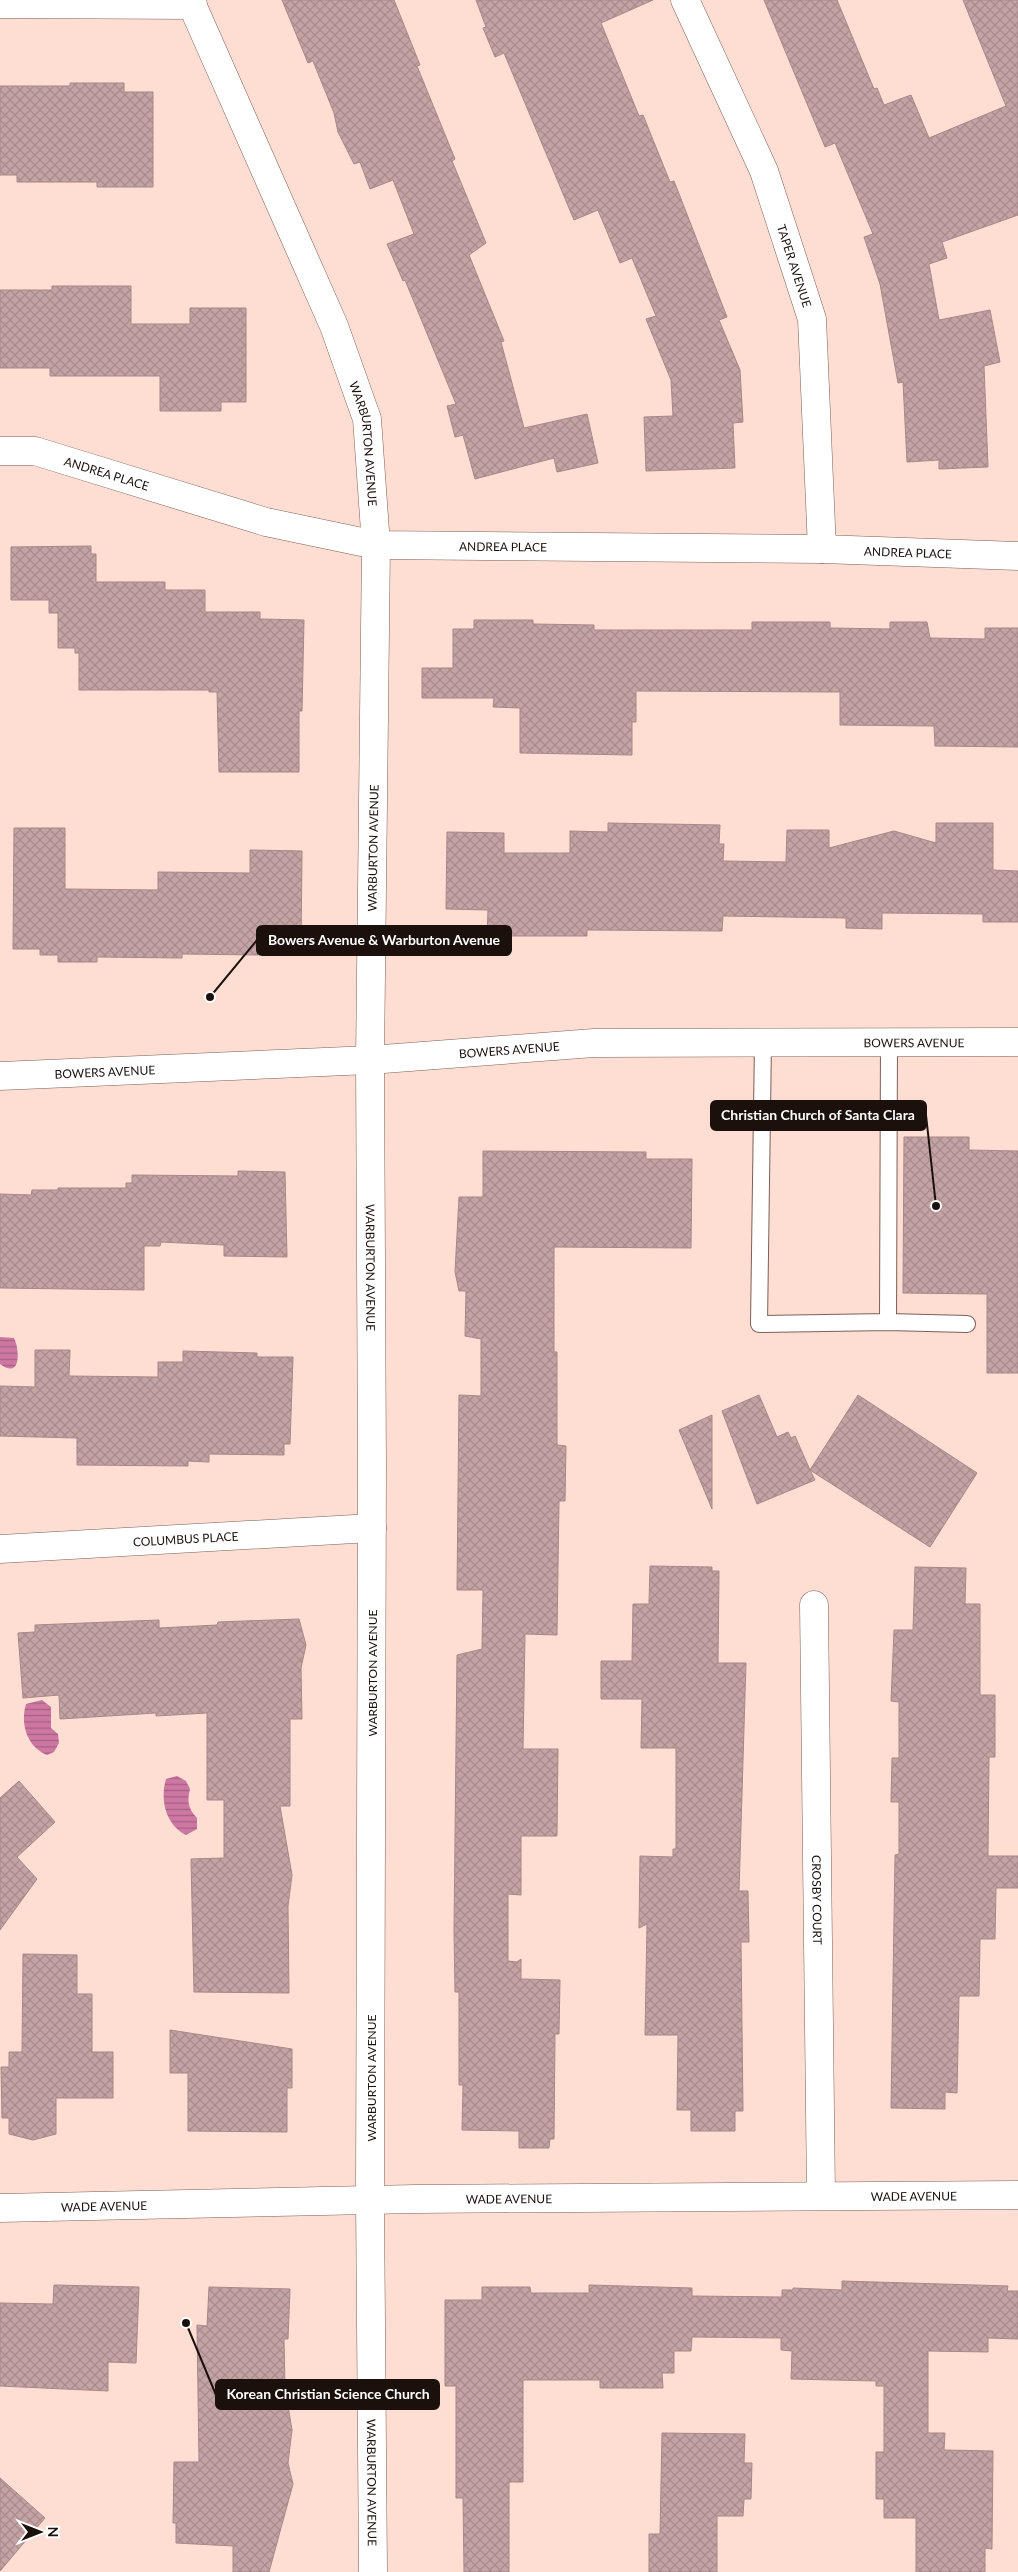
<svg xmlns="http://www.w3.org/2000/svg" width="1018" height="2572" font-family="Lato,sans-serif">
<style>
.water{fill:url(#water-rules)}
.building{fill:url(#building-cross-hatch);stroke:#a88789}
.lines{fill:none;stroke-linecap:round;stroke-linejoin:round}
.lane-casing{stroke:#7c5f56;stroke-width:18}
.street-casing{stroke:#7c5f56;stroke-width:29}
.secondary-casing{stroke:#7c5f56;stroke-width:29}
.lane{stroke:#fff;stroke-width:16}
.street{stroke:#fff;stroke-width:28}
.secondary{stroke:#fff;stroke-width:28}
.labels{text-anchor:middle;dominant-baseline:central;stroke-width:4;stroke-linejoin:round;paint-order:stroke}
.street-label{font-size:12px;fill:#1b100c;stroke:#fff}
.leader{fill:none;stroke:#1b100c;stroke-width:2}
.callout-dot{fill:#1b100c;stroke:#fff;stroke-width:2}
.callout{fill:#1b100c;stroke:#1b100c;stroke-width:2}
.callout-label{font-size:14px;text-anchor:middle;font-weight:bold;fill:#fff}
</style>
<defs>
<pattern id="water-rules" width="6" height="5" patternUnits="userSpaceOnUse" patternTransform="scale(1.25)"><rect width="6" height="5" fill="#cd77a2"/><path d="M0 2.5h6" fill="none" stroke="#a66082"/></pattern>
<pattern id="building-cross-hatch" width="8" height="8" patternUnits="userSpaceOnUse" patternTransform="scale(1.25)"><rect width="8" height="8" fill="#c4a3a4"/><path d="M0 0l8 8M0 8l8-8" fill="none" stroke="#a88b8c"/></pattern>
</defs>
<rect width="100%" height="100%" fill="#feddd2"/>
<path class="water" d="M 0,1337 L 14,1338 C 20,1350 21,1380 0,1364 Z
M 42,1700 L 51,1707 L 51,1728 L 58,1734 L 59,1743 L 54,1752 L 47,1755 C 27,1747 20,1724 26,1704 Z
M 177,1776 L 186,1781 L 190,1789 C 187,1802 188,1808 197,1818 L 197,1829 L 186,1835 C 165,1824 160,1799 166,1779 Z"/>
<path class="building" d="M 282,0 L 394,0 L 420,65 L 417,66 L 455,159 L 452,161 L 486,243 L 469,255 L 504,341 L 501,342 L 524,428 L 587,414 L 598,463 L 557,472 L 554,458 L 475,479 L 463,435 L 455,437 L 447,406 L 456,404 L 405,280 L 403,281 L 387,244 L 414,234 L 393,180 L 370,189 L 360,162 L 354,164 L 338,132 L 334,113 L 313,61 L 308,63 Z
M 476,0 L 653,0 L 601,23 L 639,116 L 643,115 L 670,182 L 674,181 L 727,317 L 719,320 L 740,370 L 743,422 L 733,423 L 735,468 L 646,471 L 644,417 L 673,416 L 671,380 L 646,319 L 656,316 L 632,258 L 620,263 L 598,210 L 574,220 L 504,53 L 495,57 L 483,28 L 486,27 Z
M 764,0 L 837,0 L 874,89 L 877,88 L 884,105 L 911,95 L 929,138 L 1006,106 L 963,0 L 1018,0 L 1018,215 L 942,242 L 947,258 L 929,264 L 939,320 L 990,310 L 1000,362 L 984,366 L 988,467 L 939,469 L 939,460 L 907,462 L 903,382 L 898,383 L 880,284 L 864,237 L 873,234 L 835,143 L 825,147 Z
M 70,83 L 124,83 L 124,92 L 153,92 L 153,187 L 97,187 L 97,182 L 17,182 L 17,175 L 0,175 L 0,86 L 70,86 Z
M 52,286 L 131,286 L 131,324 L 190,324 L 190,308 L 246,308 L 246,402 L 221,402 L 221,411 L 160,411 L 160,376 L 50,376 L 50,368 L 0,368 L 0,290 L 52,290 Z
M 91,546 L 91,554 L 96,554 L 96,582 L 165,582 L 165,590 L 205,590 L 205,612 L 260,612 L 260,619 L 304,620 L 302,711 L 299,711 L 299,772 L 219,772 L 217,692 L 209,692 L 209,690 L 79,690 L 79,653 L 75,653 L 75,648 L 58,648 L 58,613 L 49,613 L 49,600 L 11,600 L 11,547 Z
M 474,620 L 533,620 L 533,624 L 594,625 L 594,630 L 752,630 L 752,622 L 830,622 L 830,628 L 890,629 L 890,622 L 927,622 L 930,638 L 985,639 L 985,628 L 1018,628 L 1018,747 L 935,746 L 934,726 L 840,725 L 840,692 L 636,691 L 636,722 L 632,722 L 632,755 L 520,753 L 520,708 L 493,707 L 494,698 L 422,698 L 422,668 L 453,668 L 453,629 L 474,629 Z
M 608,823 L 720,825 L 719,844 L 724,844 L 723,861 L 786,862 L 787,830 L 829,830 L 829,848 L 894,831 L 936,843 L 936,823 L 993,823 L 993,870 L 1018,871 L 1018,922 L 983,922 L 983,914 L 882,913 L 882,929 L 846,928 L 846,918 L 723,916 L 722,931 L 587,930 L 587,936 L 487,936 L 488,910 L 446,909 L 447,832 L 504,833 L 504,853 L 570,853 L 570,831 L 608,832 Z
M 14,828 L 65,828 L 65,889 L 158,890 L 158,872 L 250,873 L 250,850 L 302,851 L 301,950 L 258,949 L 258,955 L 182,954 L 182,958 L 97,957 L 97,962 L 58,962 L 58,955 L 40,955 L 40,949 L 13,949 Z
M 904,1137 L 969,1137 L 969,1150 L 1018,1151 L 1018,1373 L 987,1373 L 987,1294 L 903,1293 Z
M 483,1151 L 646,1152 L 646,1159 L 692,1159 L 691,1248 L 554,1247 L 554,1352 L 557,1352 L 557,1445 L 566,1446 L 565,1501 L 559,1501 L 557,1635 L 525,1634 L 523,1749 L 558,1749 L 557,1836 L 521,1836 L 521,1895 L 508,1894 L 508,1961 L 517,1962 L 521,1959 L 521,1979 L 560,1980 L 559,2034 L 555,2034 L 554,2139 L 550,2139 L 549,2148 L 519,2148 L 519,2131 L 462,2130 L 463,2085 L 459,2085 L 459,1992 L 455,1992 L 454,1930 L 457,1655 L 482,1649 L 483,1590 L 457,1590 L 459,1395 L 481,1396 L 481,1339 L 465,1336 L 466,1291 L 459,1291 L 455,1272 L 459,1197 L 483,1197 Z
M 238,1171 L 285,1172 L 287,1257 L 224,1256 L 224,1245 L 161,1242 L 160,1246 L 144,1246 L 144,1290 L 0,1288 L 0,1194 L 31,1195 L 32,1190 L 58,1190 L 58,1188 L 126,1188 L 126,1183 L 132,1183 L 132,1175 L 238,1176 Z
M 35,1350 L 70,1350 L 69,1376 L 158,1377 L 158,1362 L 183,1362 L 183,1351 L 257,1353 L 257,1357 L 293,1357 L 290,1444 L 284,1444 L 284,1455 L 209,1454 L 209,1462 L 188,1461 L 188,1466 L 77,1465 L 77,1438 L 0,1436 L 0,1386 L 35,1387 Z
M 759,1395 L 777,1437 L 788,1432 L 791,1438 L 795,1436 L 810,1470 L 858,1395 L 977,1473 L 930,1547 L 810,1470 L 815,1480 L 757,1504 L 722,1411 Z
M 712,1415 L 712,1509 L 679,1430 Z
M 650,1566 L 712,1567 L 712,1571 L 719,1571 L 718,1663 L 746,1663 L 739,1891 L 748,1891 L 749,1942 L 741,1942 L 743,2111 L 735,2111 L 735,2131 L 691,2131 L 691,2110 L 677,2110 L 678,2035 L 645,2035 L 647,1924 L 639,1928 L 640,1856 L 673,1857 L 673,1849 L 676,1849 L 676,1748 L 641,1748 L 642,1699 L 601,1699 L 601,1661 L 632,1661 L 633,1604 L 649,1604 Z
M 915,1567 L 966,1568 L 965,1604 L 980,1604 L 980,1695 L 995,1695 L 995,1757 L 989,1757 L 988,1856 L 1018,1856 L 1018,1888 L 996,1888 L 995,1939 L 980,1939 L 979,1996 L 959,1996 L 957,2093 L 945,2092 L 945,2109 L 891,2108 L 895,1855 L 899,1854 L 899,1802 L 891,1802 L 892,1758 L 899,1758 L 899,1702 L 891,1701 L 894,1630 L 913,1630 Z
M 299,1619 L 306,1645 L 301,1668 L 302,1719 L 290,1719 L 290,1806 L 280,1806 L 292,1875 L 288,1906 L 289,1993 L 194,1992 L 191,1859 L 224,1858 L 224,1800 L 207,1800 L 207,1713 L 156,1716 L 156,1713 L 60,1719 L 59,1695 L 23,1698 L 18,1633 L 35,1632 L 35,1625 L 159,1620 L 159,1628 L 217,1625 L 218,1622 Z
M 19,1781 L 55,1822 L 17,1857 L 37,1879 L 0,1930 L 0,1798 Z
M 23,1954 L 77,1955 L 77,1994 L 92,1994 L 92,2052 L 113,2052 L 113,2098 L 56,2098 L 56,2134 L 33,2140 L 9,2134 L 9,2118 L 2,2118 L 1,2067 L 9,2067 L 9,2052 L 22,2052 Z
M 170,2030 L 292,2049 L 292,2088 L 287,2088 L 287,2132 L 188,2131 L 188,2073 L 170,2073 Z
M 842,2281 L 1008,2286 L 1007,2291 L 1018,2291 L 1018,2339 L 988,2338 L 988,2352 L 928,2351 L 928,2433 L 945,2433 L 944,2450 L 993,2451 L 992,2549 L 985,2548 L 985,2572 L 916,2572 L 916,2518 L 884,2518 L 884,2499 L 876,2499 L 876,2452 L 884,2452 L 884,2386 L 876,2386 L 876,2381 L 791,2379 L 792,2351 L 781,2350 L 781,2338 L 692,2337 L 691,2351 L 674,2351 L 674,2373 L 662,2373 L 663,2388 L 600,2388 L 600,2380 L 523,2380 L 523,2482 L 509,2482 L 509,2572 L 464,2572 L 463,2498 L 456,2498 L 456,2386 L 445,2386 L 445,2300 L 482,2300 L 482,2287 L 530,2287 L 531,2293 L 589,2293 L 589,2285 L 692,2288 L 692,2296 L 782,2297 L 782,2290 L 793,2290 L 793,2288 L 842,2290 Z
M 54,2285 L 139,2287 L 136,2363 L 108,2362 L 108,2391 L 0,2386 L 0,2303 L 53,2304 Z
M 209,2287 L 290,2289 L 288,2339 L 284,2339 L 285,2388 L 292,2430 L 288,2463 L 293,2484 L 269,2572 L 233,2572 L 233,2546 L 176,2543 L 176,2523 L 173,2523 L 174,2462 L 199,2462 L 197,2325 L 207,2326 Z
M 662,2433 L 745,2434 L 744,2463 L 752,2463 L 751,2499 L 744,2499 L 743,2516 L 717,2516 L 717,2572 L 649,2572 L 649,2534 L 660,2534 Z
M 0,2478 L 45,2518 L 0,2571 Z"/>
<g class="lines">
<defs>
<path id="lane" d="M 763,1041 L 759,1324 L 888,1322 L 889,1041
M 888,1322 L 967,1324"/>
<g id="street">
<path id="s1" d="M 190,0 L 334,326 L 367,419 L 376,545 L 370,1060 L 372,1466 L 370,2200 L 373,2572"/>
<path id="s2" d="M 685,0 L 764,171 L 812,319 L 822,549"/>
<path d="M 0,4 L 193,5"/>
<path id="s3" d="M 0,451 L 35,451 L 266,522 L 376,545 L 822,549 L 1018,556"/>
<path id="s4" d="M 0,1549 L 372,1528"/>
<path id="s5" d="M 814,1605 L 821,2195"/>
<path id="s6" d="M 0,2208 L 415,2199 L 1018,2195"/>
</g>
<g id="secondary">
<path id="s7" d="M 0,1076 L 370,1060 L 594,1043 L 1018,1042"/>
</g>
</defs>
<use href="#lane" class="lane-casing"/>
<use href="#street" class="street-casing"/>
<use href="#secondary" class="secondary-casing"/>
<use href="#lane" class="lane"/>
<use href="#street" class="street"/>
<use href="#secondary" class="secondary"/>
</g>
<g class="labels">
<g class="street-label">
<text stroke="none"><textPath href="#s2" startOffset="288">TAPER AVENUE</textPath></text>
<text stroke="none"><textPath href="#s1" startOffset="479">WARBURTON AVENUE</textPath></text>
<text stroke="none"><textPath href="#s3" startOffset="110">ANDREA PLACE</textPath></text>
<text stroke="none"><textPath href="#s3" startOffset="516">ANDREA PLACE</textPath></text>
<text stroke="none"><textPath href="#s3" startOffset="921">ANDREA PLACE</textPath></text>
<text transform="translate(373 848) rotate(-89)">WARBURTON AVENUE</text>
<text stroke="none"><textPath href="#s7" startOffset="915">BOWERS AVENUE</textPath></text>
<text stroke="none"><textPath href="#s7" startOffset="510">BOWERS AVENUE</textPath></text>
<text stroke="none"><textPath href="#s7" startOffset="105">BOWERS AVENUE</textPath></text>
<text stroke="none"><textPath href="#s1" startOffset="1304">WARBURTON AVENUE</textPath></text>
<text stroke="none"><textPath href="#s4" startOffset="186">COLUMBUS PLACE</textPath></text>
<text transform="translate(372 1673) rotate(-90)">WARBURTON AVENUE</text>
<text stroke="none"><textPath href="#s5" startOffset="295">CROSBY COURT</textPath></text>
<text transform="translate(371 2078) rotate(-90)">WARBURTON AVENUE</text>
<text stroke="none"><textPath href="#s6" startOffset="914">WADE AVENUE</textPath></text>
<text stroke="none"><textPath href="#s6" startOffset="509">WADE AVENUE</textPath></text>
<text stroke="none"><textPath href="#s6" startOffset="104">WADE AVENUE</textPath></text>
<text stroke="none"><textPath href="#s1" startOffset="2519">WARBURTON AVENUE</textPath></text>
</g>
</g>
<path class="leader" d="M210 997L257 940M936 1206L926 1115M186 2323L216 2395"/>
<g class="callout-dot">
<circle cx="210" cy="997" r="5"/>
<circle cx="936" cy="1206" r="5"/>
<circle cx="186" cy="2323" r="5"/>
</g>
<g class="callout">
<rect x="257" y="926" width="254" height="29" rx="5"/>
<rect x="711" y="1101" width="215" height="29" rx="5"/>
<rect x="216" y="2380" width="223" height="29" rx="5"/>
</g>
<g class="callout-label">
<text x="384" y="945">Bowers Avenue &amp; Warburton Avenue</text>
<text x="818" y="1120">Christian Church of Santa Clara</text>
<text x="328" y="2399">Korean Christian Science Church</text>
</g>
<g transform="translate(40 2532) rotate(90)" stroke="#ffffff" stroke-width="4" paint-order="stroke">
<path d="M0-4L9 19L0 12L-9 19Z" fill="#1b100c"/>
<text y="-8" font-size="14" font-weight="bold" text-anchor="middle" fill="#1b100c">N</text>
</g>
</svg>
